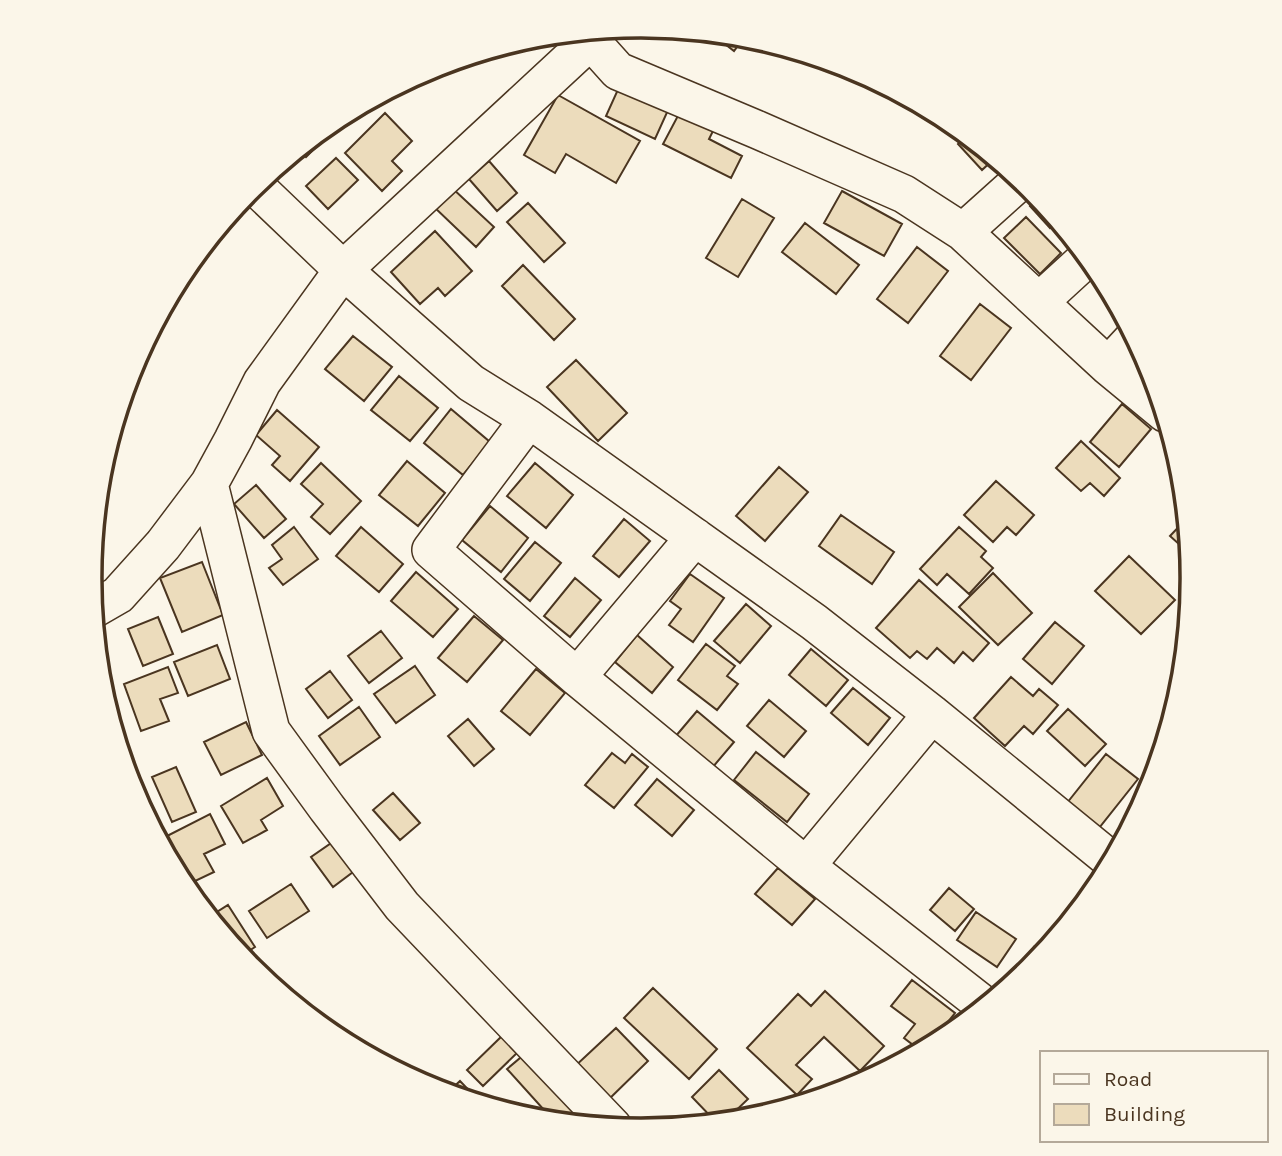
<svg xmlns="http://www.w3.org/2000/svg" width="1282" height="1156" font-family="Karla,sans-serif">
<style>
.building{fill:#ecdcbc;stroke:#4a3520;stroke-width:2}
.lines{fill:none;stroke-linecap:round;stroke-linejoin:round}
.minor-casing{stroke:#4a3520;stroke-width:40}
.minor{stroke:#fbf6e9;stroke-width:37}
.rim{fill:none;stroke:#4a3520;stroke-width:3.5}
</style>
<rect width="100%" height="100%" fill="#fbf6e9"/>
<path class="building" d="M 711,33 L 749,37 L 757,39 L 752,46 L 743,39 L 734,51 Z
M 620,85 L 669,108 L 655,139 L 606,116 Z
M 558,95 L 640,141 L 616,183 L 566,154 L 555,173 L 524,155 Z
M 681,110 L 715,127 L 709,139 L 742,156 L 731,178 L 663,144 Z
M 385,113 L 412,141 L 392,161 L 402,171 L 382,191 L 345,153 Z
M 322,130 L 327,136 L 306,157 L 298,149 Z
M 967,135 L 995,158 L 982,170 L 958,144 Z
M 336,158 L 358,180 L 328,209 L 306,186 Z
M 489,161 L 517,193 L 497,211 L 469,179 Z
M 451,187 L 494,227 L 476,247 L 433,206 Z
M 842,191 L 902,224 L 884,256 L 824,223 Z
M 1039,198 L 1058,220 L 1050,228 L 1030,206 Z
M 742,199 L 774,218 L 738,277 L 706,258 Z
M 528,203 L 565,243 L 544,262 L 507,222 Z
M 1026,217 L 1061,253 L 1040,274 L 1004,238 Z
M 805,223 L 859,265 L 836,294 L 782,252 Z
M 435,231 L 472,271 L 445,296 L 438,288 L 420,304 L 391,272 Z
M 917,247 L 948,271 L 908,323 L 877,299 Z
M 523,265 L 575,319 L 554,340 L 502,286 Z
M 1095,266 L 1100,272 L 1120,312 L 1086,274 Z
M 980,304 L 1011,328 L 971,380 L 940,356 Z
M 353,336 L 392,367 L 364,401 L 325,369 Z
M 576,360 L 627,413 L 598,441 L 547,387 Z
M 399,376 L 438,408 L 410,441 L 371,410 Z
M 1122,404 L 1151,429 L 1119,467 L 1090,442 Z
M 451,409 L 490,442 L 463,475 L 424,443 Z
M 277,410 L 319,447 L 290,481 L 272,465 L 280,456 L 256,435 Z
M 1081,441 L 1120,478 L 1104,496 L 1090,483 L 1081,491 L 1056,468 Z
M 407,461 L 445,493 L 418,526 L 379,495 Z
M 321,463 L 361,501 L 330,534 L 311,517 L 323,504 L 301,484 Z
M 535,463 L 573,495 L 546,528 L 507,496 Z
M 779,467 L 808,492 L 765,541 L 736,516 Z
M 996,481 L 1034,515 L 1016,535 L 1007,527 L 993,542 L 964,515 Z
M 256,485 L 286,519 L 264,538 L 234,504 Z
M 490,506 L 528,538 L 501,572 L 462,540 Z
M 841,515 L 894,552 L 872,584 L 819,546 Z
M 1187,518 L 1190,554 L 1170,536 Z
M 624,519 L 650,541 L 619,577 L 593,556 Z
M 294,527 L 318,559 L 283,585 L 269,568 L 282,559 L 272,545 Z
M 361,527 L 403,564 L 379,592 L 336,556 Z
M 959,527 L 986,551 L 981,557 L 993,568 L 969,594 L 947,574 L 937,585 L 920,569 Z
M 535,542 L 561,563 L 530,601 L 504,579 Z
M 1129,556 L 1175,600 L 1141,634 L 1095,591 Z
M 202,562 L 223,615 L 182,632 L 160,578 Z
M 416,572 L 458,609 L 433,637 L 391,601 Z
M 993,573 L 1032,613 L 998,645 L 959,607 Z
M 690,574 L 724,598 L 693,642 L 669,625 L 681,609 L 670,601 Z
M 575,578 L 601,600 L 570,637 L 544,616 Z
M 919,580 L 989,643 L 973,661 L 963,652 L 954,663 L 937,648 L 927,659 L 917,651 L 910,658 L 876,628 Z
M 746,604 L 771,626 L 740,663 L 714,641 Z
M 474,616 L 503,640 L 467,682 L 438,658 Z
M 158,617 L 173,654 L 143,666 L 128,629 Z
M 1055,622 L 1084,646 L 1052,684 L 1023,659 Z
M 381,631 L 402,658 L 369,683 L 348,656 Z
M 637,635 L 673,667 L 652,693 L 615,662 Z
M 706,644 L 735,666 L 727,676 L 738,684 L 717,710 L 678,680 Z
M 217,645 L 230,679 L 188,696 L 174,662 Z
M 811,649 L 848,680 L 826,706 L 789,675 Z
M 415,666 L 435,695 L 396,723 L 374,694 Z
M 168,667 L 178,693 L 160,699 L 169,721 L 141,731 L 124,684 Z
M 536,669 L 565,693 L 530,735 L 501,711 Z
M 330,671 L 352,700 L 328,718 L 306,689 Z
M 1011,677 L 1033,696 L 1039,689 L 1058,705 L 1033,734 L 1024,726 L 1005,746 L 974,718 Z
M 853,688 L 890,718 L 868,745 L 831,713 Z
M 769,700 L 806,731 L 784,757 L 747,726 Z
M 359,707 L 380,737 L 340,765 L 319,736 Z
M 1068,709 L 1106,744 L 1085,766 L 1047,731 Z
M 697,711 L 734,742 L 712,768 L 675,737 Z
M 468,719 L 494,749 L 474,766 L 448,736 Z
M 246,722 L 262,755 L 221,775 L 204,742 Z
M 756,752 L 809,794 L 787,822 L 734,780 Z
M 612,753 L 625,763 L 632,754 L 648,767 L 614,808 L 585,785 Z
M 1106,754 L 1138,779 L 1099,828 L 1067,803 Z
M 176,767 L 196,812 L 172,822 L 152,777 Z
M 267,778 L 283,806 L 261,820 L 267,830 L 243,843 L 221,806 Z
M 657,779 L 694,810 L 672,836 L 635,805 Z
M 1149,784 L 1152,786 L 1151,790 L 1137,815 L 1129,809 Z
M 393,793 L 420,823 L 400,840 L 373,810 Z
M 210,814 L 225,844 L 204,854 L 214,872 L 191,883 L 167,836 Z
M 340,837 L 361,866 L 333,887 L 311,857 Z
M 778,868 L 815,899 L 792,925 L 755,894 Z
M 291,884 L 309,911 L 267,938 L 249,911 Z
M 949,888 L 974,909 L 955,931 L 930,910 Z
M 228,905 L 255,947 L 241,956 L 209,917 Z
M 976,912 L 1016,939 L 997,967 L 957,940 Z
M 1034,947 L 1043,954 L 1031,968 L 1007,988 L 1004,986 Z
M 912,980 L 955,1013 L 928,1047 L 921,1051 L 904,1038 L 915,1024 L 891,1006 Z
M 653,988 L 717,1049 L 689,1079 L 624,1018 Z
M 825,991 L 884,1046 L 860,1071 L 824,1037 L 796,1065 L 812,1079 L 797,1095 L 747,1048 L 798,994 L 811,1006 Z
M 965,1012 L 971,1017 L 942,1039 Z
M 616,1028 L 648,1061 L 605,1103 L 572,1069 Z
M 503,1035 L 519,1051 L 483,1086 L 467,1070 Z
M 526,1053 L 576,1110 L 563,1122 L 554,1121 L 507,1069 Z
M 719,1070 L 748,1099 L 724,1122 L 716,1122 L 692,1097 Z
M 460,1081 L 481,1103 L 447,1093 Z"/>
<g class="lines">
<defs>
<path id="minor" d="M 583,32 L 618,71 L 758,130 L 904,194 L 963,232 L 1108,366 L 1165,413
M 254,185 L 343,270 L 471,383 L 529,419 L 814,622 L 932,714 L 1112,861
M 963,232 L 1021,180
M 1039,302 L 1088,257
M 1108,366 L 1135,337
M 529,419 L 431,550 L 577,677 L 806,866 L 985,1006
M 209,484 L 271,731 L 327,808 L 402,906 L 613,1127
M 92,610 L 118,595 L 163,545 L 209,484 L 233,440 L 262,382 L 343,270 L 591,40 L 599,30
M 577,677 L 695,537
M 806,866 L 932,714"/>
</defs>
<use href="#minor" class="minor-casing"/>
<use href="#minor" class="minor"/>
</g>
<path d="M0 0H1282V1156H0ZM641 38H641A539 539 0 0 1 1180 577V579A539 539 0 0 1 641 1118H641A539 539 0 0 1 102 579V577A539 539 0 0 1 641 38Z" fill="#fbf6e9" fill-rule="evenodd"/>
<path class="rim" d="M641 38H641A539 539 0 0 1 1180 577V579A539 539 0 0 1 641 1118H641A539 539 0 0 1 102 579V577A539 539 0 0 1 641 38Z"/>
<rect x="1040" y="1051" width="228" height="91" fill="#fbf6e9" stroke="#b4a999" stroke-width="2"/>
<rect x="1054" y="1074" width="35" height="10" fill="#fbf6e9" stroke="#b4a999" stroke-width="2"/>
<text x="1104" y="1086" font-size="21" fill="#4a3520">Road</text>
<rect x="1054" y="1104" width="35" height="21" fill="#ecdcbc" stroke="#b4a999" stroke-width="2"/>
<text x="1104" y="1121" font-size="21" fill="#4a3520">Building</text>
</svg>
